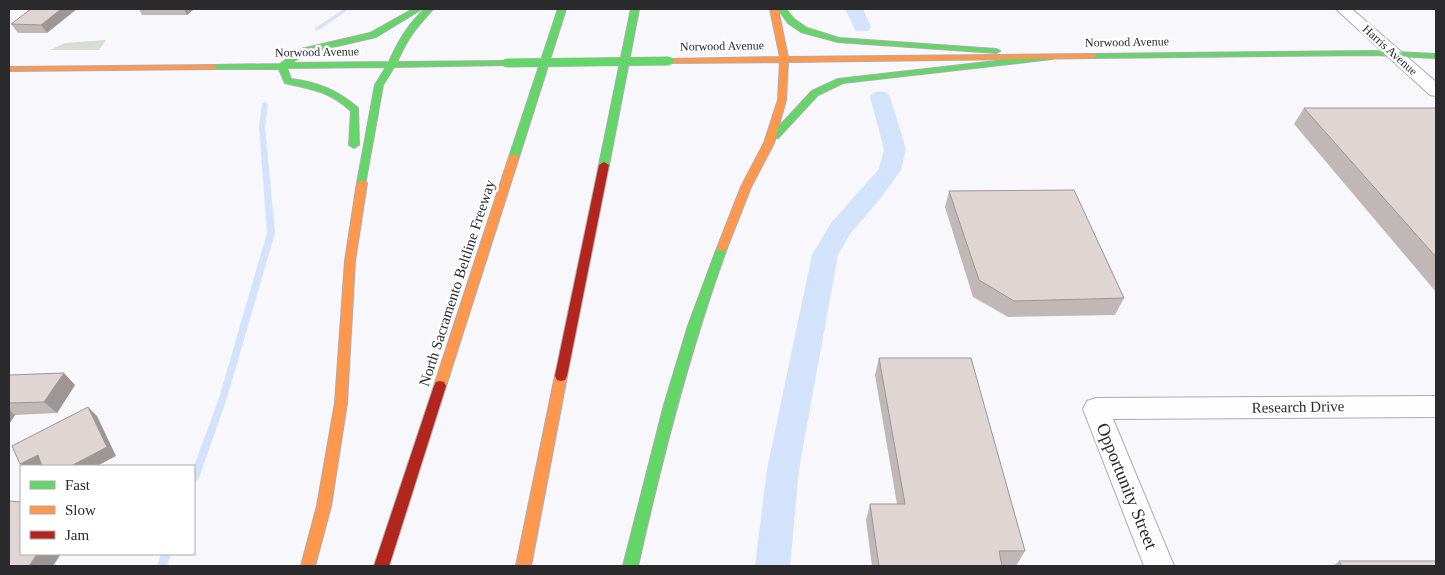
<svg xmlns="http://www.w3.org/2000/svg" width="1445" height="575" font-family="'Times New Roman',serif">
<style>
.green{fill:#d6ded2}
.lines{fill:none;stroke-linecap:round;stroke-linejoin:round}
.stream{fill:#d3e3fb;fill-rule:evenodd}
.canal{fill:#d3e3fb;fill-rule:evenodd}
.street-casing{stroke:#acacaf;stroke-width:2}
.fast-casing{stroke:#acacaf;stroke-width:2}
.slow-casing{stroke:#acacaf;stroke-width:2}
.jam-casing{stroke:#acacaf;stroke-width:2}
.street{fill:#fefeff;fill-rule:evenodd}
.fast{fill:#63d668;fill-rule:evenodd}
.slow{fill:#ff974d;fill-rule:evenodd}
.jam{fill:#b3261e;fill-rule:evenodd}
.fast-bridge-casing{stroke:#acacaf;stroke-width:9;stroke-linecap:butt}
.fast-bridge{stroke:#63d668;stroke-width:8}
.wall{fill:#c0b8b6}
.shaded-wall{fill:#9c9694}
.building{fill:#dfd6d4;stroke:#9c9694}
.labels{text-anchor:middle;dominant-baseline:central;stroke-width:5;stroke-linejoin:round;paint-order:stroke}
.far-street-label{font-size:12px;fill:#2a2a2d;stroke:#fff}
.street-label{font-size:15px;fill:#2a2a2d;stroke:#fff}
.near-street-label{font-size:18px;fill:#2a2a2d;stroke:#fff}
</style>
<rect width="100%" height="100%" fill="#f7f7fc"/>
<path class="green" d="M 106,40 L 99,50 L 50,50 L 65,43 Z"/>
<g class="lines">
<path class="stream" d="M 344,9 L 349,9 L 319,30 L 315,30 L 315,28 Z
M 265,102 L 268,104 L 265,126 L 275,233 L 227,398 L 199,478 L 197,481 L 194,482 L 194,466 L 219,398 L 267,233 L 259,126 L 262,104 Z
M 161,554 L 171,554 L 167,566 L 157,566 Z"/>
<path class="canal" d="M 845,9 L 863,9 L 871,27 L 868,31 L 856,31 Z
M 880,91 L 887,93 L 890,97 L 906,149 L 901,170 L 880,199 L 850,234 L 838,255 L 799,469 L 790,566 L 755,566 L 767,469 L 812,255 L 831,223 L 879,169 L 884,149 L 870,97 L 873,93 Z"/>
<defs>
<path id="street" d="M 1336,9 L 1352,9 L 1436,82 L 1436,96 L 1430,95 Z
M 1436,396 L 1436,417 L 1113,419 L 1174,566 L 1144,566 L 1083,409 L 1087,401 L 1096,398 Z"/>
<path id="fast" d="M 413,9 L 422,9 L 376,37 L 307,53 L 291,63 L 389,62 C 398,42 408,24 425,9 L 433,9 C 415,29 408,37 397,62 L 506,61 L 510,63 L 506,65 L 394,67 L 383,85 L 365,185 L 359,185 L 357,183 L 375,85 L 386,67 L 287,68 L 291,79 C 318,82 338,91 358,108 L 359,145 L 354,148 L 349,145 L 351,111 C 329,91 312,89 285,83 L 279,69 L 213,69 L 209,67 L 213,65 L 280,64 L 301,49 L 370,33 Z
M 558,9 L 566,9 L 519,157 L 514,160 L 511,159 L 509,157 Z
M 631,9 L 639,9 L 609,165 L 604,168 L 599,165 Z
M 778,9 L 786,9 L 794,19 L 807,28 L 839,38 L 996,49 L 1000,51 L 996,53 L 838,42 L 801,32 L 788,23 Z
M 1374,51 L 1436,54 L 1436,58 L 1374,55 L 1093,58 L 1089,56 L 1093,54 Z
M 1049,55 L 1053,57 L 1052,59 L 843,83 L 818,95 L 778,138 L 772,138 L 770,136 L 812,91 L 838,79 Z
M 722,244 L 727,248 C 689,352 662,458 638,566 L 623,566 L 664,405 L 688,326 L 717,248 Z"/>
<path id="slow" d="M 770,9 L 778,9 L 788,57 L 1093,54 L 1097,56 L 1093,58 L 788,62 L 786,100 L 774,143 L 751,187 L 727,248 L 722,252 L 717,248 L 741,187 L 764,143 L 778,100 L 780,62 L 669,63 L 665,61 L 669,59 L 780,57 Z
M 213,65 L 216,65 L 216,69 L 9,71 L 9,67 Z
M 514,154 L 519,157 L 446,386 L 444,390 L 440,391 L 436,390 L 434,386 L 509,157 Z
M 362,180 L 367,183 L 355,261 L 347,403 L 331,506 L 315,566 L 301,566 L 317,506 L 335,403 L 345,261 L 357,183 Z
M 561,371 L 565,372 L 567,376 L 531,566 L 516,566 L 555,376 L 557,372 Z"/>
<path id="jam" d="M 604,162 L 609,165 L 567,376 L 565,380 L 561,381 L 557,380 L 555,376 L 599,165 Z
M 440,381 L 444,382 L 446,386 L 389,566 L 374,566 L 434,386 L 436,382 Z"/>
</defs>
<use href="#street" class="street-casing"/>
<use href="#fast" class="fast-casing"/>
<use href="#slow" class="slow-casing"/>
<use href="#jam" class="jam-casing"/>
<use href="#street" class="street"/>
<use href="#fast" class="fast"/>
<use href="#slow" class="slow"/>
<use href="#jam" class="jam"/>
<defs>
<path id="fast-bridge" d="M 506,63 L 669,61"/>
</defs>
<use href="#fast-bridge" class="fast-bridge-casing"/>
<use href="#fast-bridge" class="fast-bridge"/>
</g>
<path class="wall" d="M 31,9 L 47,33 L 18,33 L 11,24 Z
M 139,9 L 194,9 L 187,15 L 142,15 Z
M 1304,108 L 1436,108 L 1436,292 L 1294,124 Z
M 949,191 L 1124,298 L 1115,315 L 1008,317 L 973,297 L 945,207 Z
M 879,358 L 1025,551 L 1016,566 L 872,566 L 866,520 L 870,504 L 897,504 L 875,375 Z
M 9,375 L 75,385 L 57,413 L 15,415 L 9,424 Z
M 1339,561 L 1436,566 L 1333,566 Z"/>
<path class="shaded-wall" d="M 61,9 L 77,9 L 47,33 L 41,25 Z
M 184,9 L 194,9 L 187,15 Z
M 64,373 L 75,385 L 57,413 L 44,402 Z
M 88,407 L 97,416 L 116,456 L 97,466 L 71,466 Z
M 9,410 L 15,415 L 9,424 Z
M 38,455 L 44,466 L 22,466 L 20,464 Z
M 37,554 L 61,554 L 53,566 L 29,566 Z"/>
<path class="building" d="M 31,9 L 61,9 L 41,25 L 11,24 Z
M 1304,108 L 1436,108 L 1436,257 Z
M 1074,190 L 1124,298 L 1014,301 L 979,280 L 949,191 Z
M 879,358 L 971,358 L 1025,551 L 999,551 L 1002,566 L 879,566 L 870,504 L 905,504 Z
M 64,373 L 44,402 L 9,403 L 9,375 Z
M 88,407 L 107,447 L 71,466 L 42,466 L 38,455 L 20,464 L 12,446 Z
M 9,501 L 21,502 L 21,554 L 37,554 L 29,566 L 9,566 Z
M 1339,561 L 1436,561 L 1436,566 L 1342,566 Z"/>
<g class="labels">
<g class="far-street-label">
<text transform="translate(1127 42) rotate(-1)">Norwood Avenue</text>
<text transform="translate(722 46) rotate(-1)">Norwood Avenue</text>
<text transform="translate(1390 50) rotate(42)">Harris Avenue</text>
<text transform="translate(317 52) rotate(-1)">Norwood Avenue</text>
</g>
<g class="street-label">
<text transform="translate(457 283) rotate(-72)">North Sacramento Beltline Freeway</text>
<text transform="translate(1298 407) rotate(-1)">Research Drive</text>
</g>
<g class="near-street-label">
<text transform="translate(1127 486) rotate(68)">Opportunity Street</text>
</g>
</g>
<rect width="1445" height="575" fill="none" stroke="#2a2a2d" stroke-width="20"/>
<rect x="20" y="465" width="175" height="90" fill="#ffffff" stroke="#aaaaab"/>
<rect x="30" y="481" width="25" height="8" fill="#63d668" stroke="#aaaaab"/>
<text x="65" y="490" font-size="15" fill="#2a2a2d">Fast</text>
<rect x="30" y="506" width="25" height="8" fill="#ff974d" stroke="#aaaaab"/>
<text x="65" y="515" font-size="15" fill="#2a2a2d">Slow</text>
<rect x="30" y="531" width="25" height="8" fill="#b3261e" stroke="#aaaaab"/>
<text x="65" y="540" font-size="15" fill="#2a2a2d">Jam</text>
</svg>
